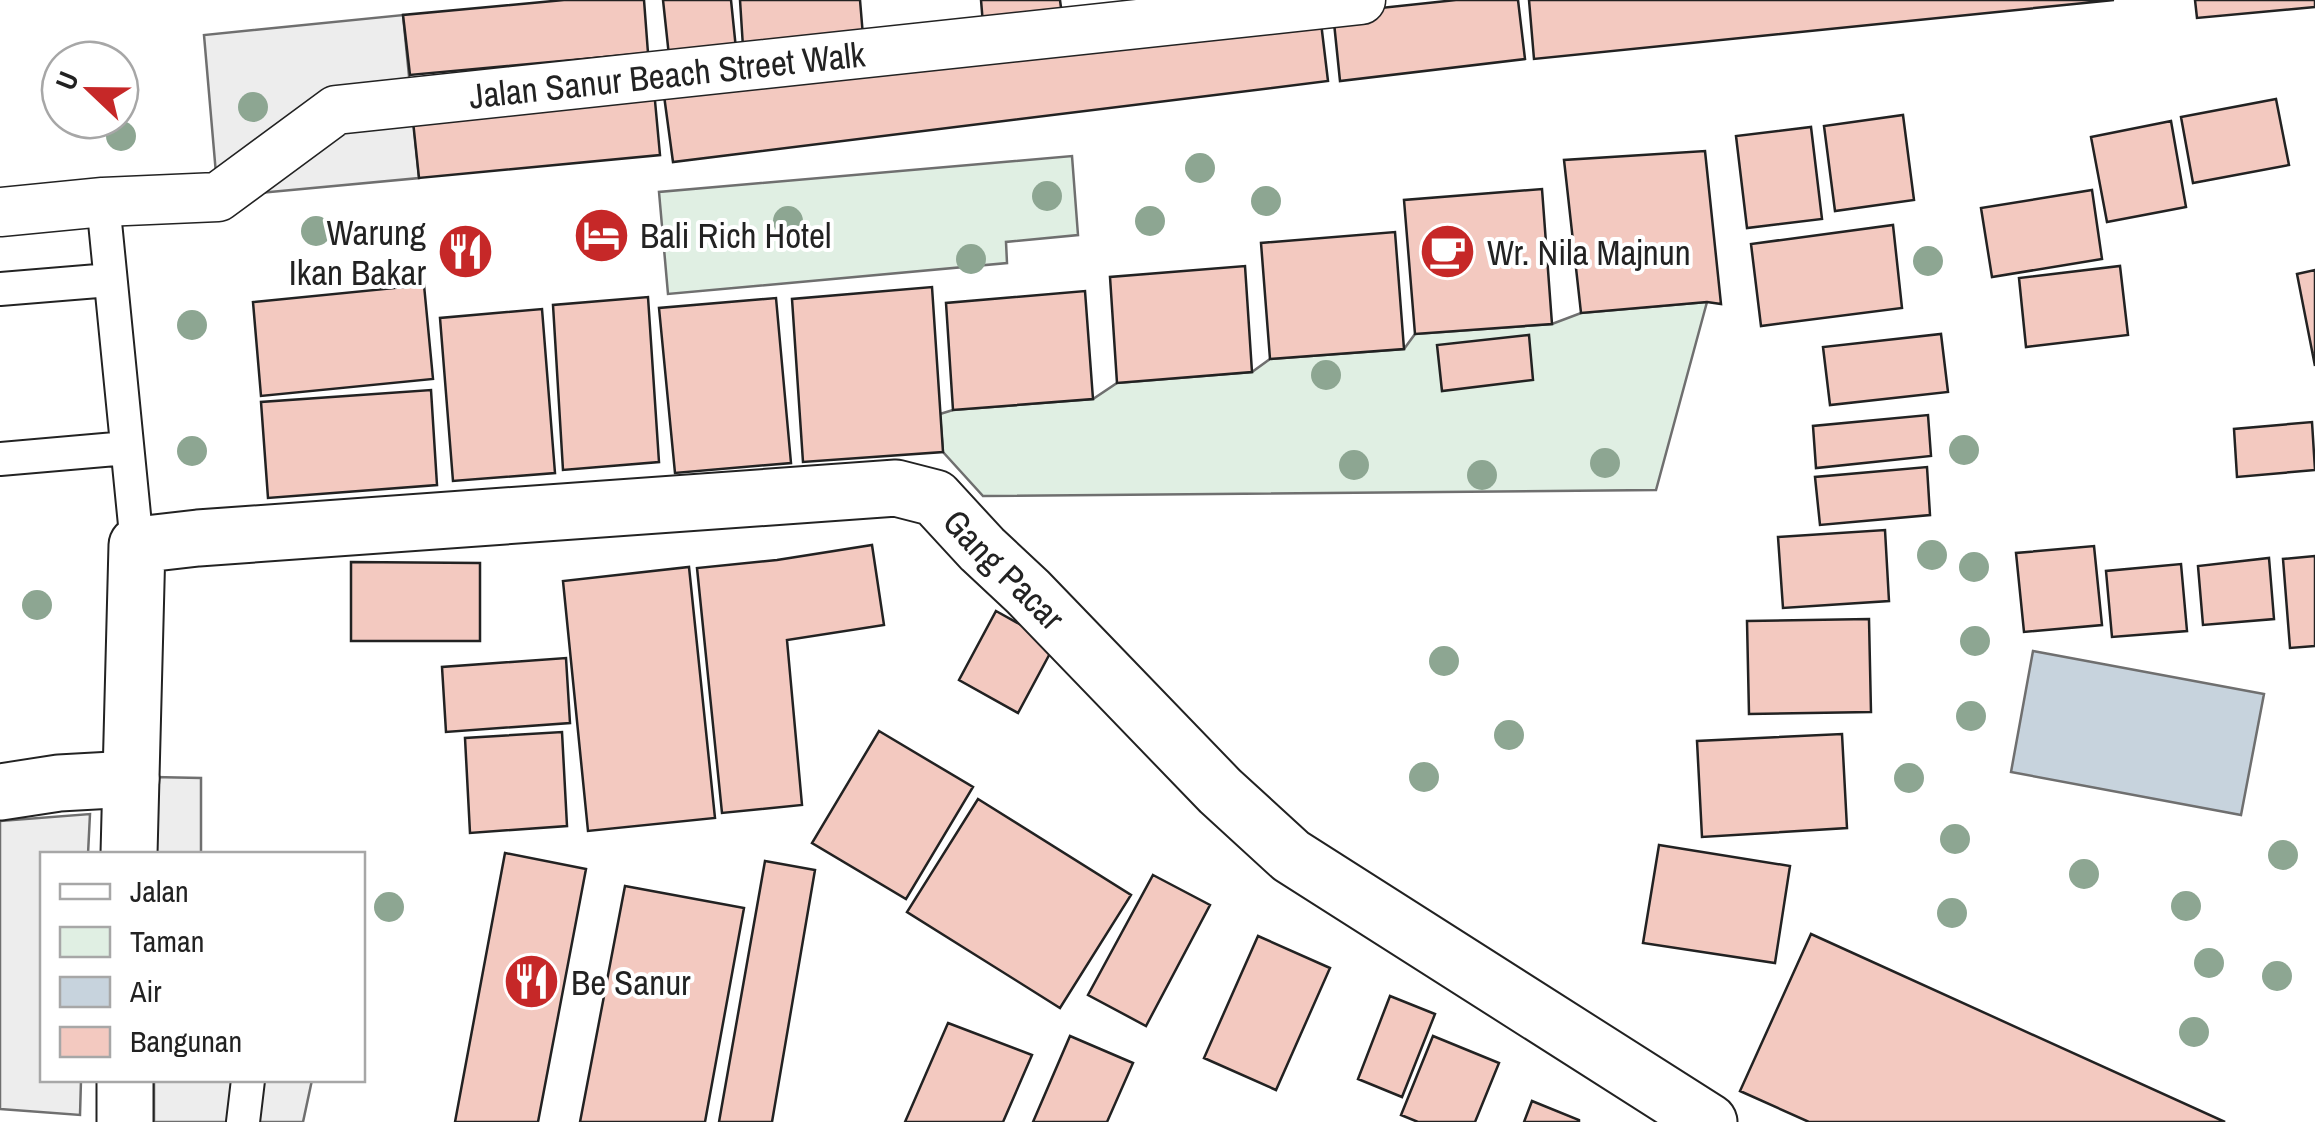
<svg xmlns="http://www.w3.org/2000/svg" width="2315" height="1122" font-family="'Archivo Narrow',sans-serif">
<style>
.green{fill:#e0efe3;stroke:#6f6f6f;stroke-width:2.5}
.parking{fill:#ededed;stroke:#6f6f6f;stroke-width:2.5}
.water{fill:#c7d3dd;stroke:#6f6f6f;stroke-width:2.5}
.building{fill:#f3c9c0;stroke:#222;stroke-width:2.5}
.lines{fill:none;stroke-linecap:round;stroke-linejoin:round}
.service-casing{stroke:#222;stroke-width:36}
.pedestrian-casing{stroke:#222;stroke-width:51}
.minor-casing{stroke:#222;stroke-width:59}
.service{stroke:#fff;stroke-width:32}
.pedestrian{stroke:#fff;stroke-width:48}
.minor{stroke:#fff;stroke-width:55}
.tree{fill:#8da692}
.labels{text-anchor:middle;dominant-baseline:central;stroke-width:8;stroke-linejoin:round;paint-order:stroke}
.street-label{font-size:35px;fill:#222;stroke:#fff}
.poi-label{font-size:35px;fill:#222;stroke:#fff;text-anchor:start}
</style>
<rect width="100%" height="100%" fill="#fff"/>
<path class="green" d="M 1072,156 L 1078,235 L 1006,242 L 1007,263 L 668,294 L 659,192 Z
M 1707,302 L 1656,490 L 983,496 L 943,452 L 940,414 L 953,410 L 1093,399 L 1117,383 L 1252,372 L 1270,359 L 1404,349 L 1415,334 L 1552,324 L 1581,313 Z"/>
<path class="parking" d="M 403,15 L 419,178 L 218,197 L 204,35 Z
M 153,777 L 201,778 L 201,854 L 153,854 Z
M 90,814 L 88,854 L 42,854 L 42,1080 L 81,1080 L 80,1115 L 0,1109 L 0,821 Z
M 154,1080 L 312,1080 L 303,1122 L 154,1122 Z"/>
<path class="water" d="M 2033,651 L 2264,694 L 2241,815 L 2011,772 Z"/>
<path class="building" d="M 564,0 L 644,0 L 648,53 L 410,75 L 403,15 Z
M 663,0 L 731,0 L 736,49 L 669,56 Z
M 740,0 L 860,0 L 863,36 L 743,47 Z
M 981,0 L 1060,0 L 1062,15 L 983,24 Z
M 1456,0 L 1518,0 L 1525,59 L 1340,81 L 1333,13 Z
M 1529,0 L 2114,0 L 1534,59 Z
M 2195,0 L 2315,0 L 2315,7 L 2197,18 Z
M 1319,6 L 1328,81 L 673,162 L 663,88 Z
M 654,90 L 660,155 L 419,178 L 412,112 Z
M 2276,99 L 2289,165 L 2193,183 L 2181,117 Z
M 1903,115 L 1914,200 L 1835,211 L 1824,126 Z
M 2171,121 L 2186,207 L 2107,222 L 2091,137 Z
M 1811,127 L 1822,219 L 1747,228 L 1736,136 Z
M 1705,151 L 1721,304 L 1707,302 L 1581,313 L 1564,160 Z
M 1542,189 L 1552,324 L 1415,334 L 1404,200 Z
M 2092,190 L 2102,259 L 1992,277 L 1981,208 Z
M 1893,225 L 1902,308 L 1761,326 L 1751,244 Z
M 1395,232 L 1404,349 L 1270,359 L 1261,243 Z
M 1245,266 L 1252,372 L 1117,383 L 1110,277 Z
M 2120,266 L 2128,335 L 2026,347 L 2019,278 Z
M 2315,270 L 2315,366 L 2297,274 Z
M 424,285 L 433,379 L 261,396 L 253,302 Z
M 932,287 L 943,452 L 803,462 L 792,299 Z
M 1085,291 L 1093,399 L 953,410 L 946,303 Z
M 648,297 L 659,462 L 563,470 L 553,305 Z
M 776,298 L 791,463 L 675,473 L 659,308 Z
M 542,309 L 555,473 L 453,481 L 440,318 Z
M 1941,334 L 1948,392 L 1830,405 L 1823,347 Z
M 1529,335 L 1533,380 L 1442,391 L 1437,345 Z
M 431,390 L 437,485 L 268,498 L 261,402 Z
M 1928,415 L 1931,456 L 1816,468 L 1813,426 Z
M 2312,422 L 2315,470 L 2237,477 L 2234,429 Z
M 1927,467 L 1930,515 L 1820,525 L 1815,477 Z
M 1885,530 L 1889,601 L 1783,608 L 1778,537 Z
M 872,545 L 884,625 L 787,640 L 802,805 L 722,813 L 697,568 L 777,560 Z
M 2094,546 L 2102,625 L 2024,632 L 2016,553 Z
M 2315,556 L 2315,646 L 2290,648 L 2283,559 Z
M 2269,558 L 2274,619 L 2203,625 L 2198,566 Z
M 351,562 L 480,563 L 480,641 L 351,641 Z
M 2181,564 L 2187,631 L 2112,637 L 2106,571 Z
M 689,567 L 715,818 L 588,831 L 563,581 Z
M 996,611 L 1055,644 L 1018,713 L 959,680 Z
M 1869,619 L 1871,712 L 1749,714 L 1747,621 Z
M 566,658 L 570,723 L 446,732 L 442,667 Z
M 879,731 L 973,787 L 906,899 L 812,843 Z
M 562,732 L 567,826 L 470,833 L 465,738 Z
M 1842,734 L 1847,828 L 1702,837 L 1697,741 Z
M 978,799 L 1131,895 L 1060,1008 L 907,912 Z
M 1659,845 L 1790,866 L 1775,963 L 1643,943 Z
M 505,853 L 586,869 L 538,1122 L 455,1122 Z
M 765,861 L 815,870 L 772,1122 L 719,1122 Z
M 1153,875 L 1210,905 L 1146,1026 L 1088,995 Z
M 625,886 L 744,908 L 705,1122 L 580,1122 Z
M 1811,934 L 2225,1122 L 1809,1122 L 1740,1091 Z
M 1258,936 L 1330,968 L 1276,1090 L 1204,1058 Z
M 1390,996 L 1435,1014 L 1402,1097 L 1358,1079 Z
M 948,1023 L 1032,1055 L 1003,1122 L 905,1122 Z
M 1070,1036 L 1133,1063 L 1107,1122 L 1033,1122 Z
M 1433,1036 L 1499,1063 L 1475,1122 L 1418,1122 L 1401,1115 Z
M 1532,1101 L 1579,1120 L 1579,1122 L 1524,1122 Z"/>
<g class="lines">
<defs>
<path id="service" d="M 103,202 L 137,545
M 0,289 L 110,280
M 0,459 L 127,448
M 243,1122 L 248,1080"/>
<g id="pedestrian">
<path id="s1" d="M 0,212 L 103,202 L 218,197 L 336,110 L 1361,0"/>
</g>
<g id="minor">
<path d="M 0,792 L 59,783 L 131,779"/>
<path id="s2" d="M 129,854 L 137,545 L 198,538 L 896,488 L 935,498 L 982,549 L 1028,592 L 1220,791 L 1291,856 L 1709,1122"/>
<path d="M 125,1122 L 125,1080"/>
</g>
</defs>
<use href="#service" class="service-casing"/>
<use href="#pedestrian" class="pedestrian-casing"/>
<use href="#minor" class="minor-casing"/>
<use href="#service" class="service"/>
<use href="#pedestrian" class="pedestrian"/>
<use href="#minor" class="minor"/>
</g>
<g class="tree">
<circle cx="253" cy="107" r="15"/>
<circle cx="121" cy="136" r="15"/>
<circle cx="1200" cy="168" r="15"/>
<circle cx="1047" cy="196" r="15"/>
<circle cx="1266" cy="201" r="15"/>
<circle cx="788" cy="221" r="15"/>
<circle cx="1150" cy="221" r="15"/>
<circle cx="316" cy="231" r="15"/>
<circle cx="971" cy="259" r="15"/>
<circle cx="1928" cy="261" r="15"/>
<circle cx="192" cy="325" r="15"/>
<circle cx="1326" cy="375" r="15"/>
<circle cx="1964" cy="450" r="15"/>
<circle cx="192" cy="451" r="15"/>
<circle cx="1605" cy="463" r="15"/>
<circle cx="1354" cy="465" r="15"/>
<circle cx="1482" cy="475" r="15"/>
<circle cx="1932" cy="555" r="15"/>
<circle cx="1974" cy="567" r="15"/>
<circle cx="37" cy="605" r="15"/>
<circle cx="1975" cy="641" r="15"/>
<circle cx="1444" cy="661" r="15"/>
<circle cx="1971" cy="716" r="15"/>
<circle cx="1509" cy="735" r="15"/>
<circle cx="1424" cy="777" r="15"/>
<circle cx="1909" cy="778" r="15"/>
<circle cx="1955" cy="839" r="15"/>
<circle cx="2283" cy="855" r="15"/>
<circle cx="2084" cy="874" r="15"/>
<circle cx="2186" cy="906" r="15"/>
<circle cx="389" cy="907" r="15"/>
<circle cx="1952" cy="913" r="15"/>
<circle cx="2209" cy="963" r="15"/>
<circle cx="2277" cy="976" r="15"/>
<circle cx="2194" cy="1032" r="15"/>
</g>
<defs>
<symbol id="hotel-disc" viewBox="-11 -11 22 22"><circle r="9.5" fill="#c62828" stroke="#fff"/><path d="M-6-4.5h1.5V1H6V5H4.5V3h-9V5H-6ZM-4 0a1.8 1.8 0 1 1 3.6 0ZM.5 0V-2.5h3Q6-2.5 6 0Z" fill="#fff"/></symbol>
<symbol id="restaurant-disc" viewBox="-11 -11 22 22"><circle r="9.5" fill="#c62828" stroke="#fff"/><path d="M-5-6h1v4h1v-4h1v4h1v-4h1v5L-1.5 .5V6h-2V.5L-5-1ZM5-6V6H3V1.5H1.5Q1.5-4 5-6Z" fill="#fff"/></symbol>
<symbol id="cafe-disc" viewBox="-11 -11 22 22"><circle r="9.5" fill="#c62828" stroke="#fff"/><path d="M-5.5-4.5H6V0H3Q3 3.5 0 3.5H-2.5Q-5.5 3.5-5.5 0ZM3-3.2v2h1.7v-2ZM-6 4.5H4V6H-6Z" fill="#fff"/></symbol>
</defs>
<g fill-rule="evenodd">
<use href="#hotel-disc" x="570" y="204" width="63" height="63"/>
<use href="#restaurant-disc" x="434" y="220" width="63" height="63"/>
<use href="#cafe-disc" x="1416" y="220" width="63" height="63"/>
<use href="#restaurant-disc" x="500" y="950" width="63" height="63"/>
</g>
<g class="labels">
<g class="street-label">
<text stroke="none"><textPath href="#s1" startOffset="698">Jalan Sanur Beach Street Walk</textPath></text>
<text stroke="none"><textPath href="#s2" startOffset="1210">Gang Pacar</textPath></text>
</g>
<g class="poi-label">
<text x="426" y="232" text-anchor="end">Warung<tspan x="426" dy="40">Ikan Bakar</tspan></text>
<text x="640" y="235">Bali Rich Hotel</text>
<text x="1487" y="252">Wr. Nila Majnun</text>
<text x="571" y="982">Be Sanur</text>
</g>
</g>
<rect x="40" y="852" width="325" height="230" fill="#ffffff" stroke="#a7a7a7" stroke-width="2.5"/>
<rect x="60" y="884" width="50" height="15" fill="#ffffff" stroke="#a7a7a7" stroke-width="2.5"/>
<text x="130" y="902" font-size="30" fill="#222222">Jalan</text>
<rect x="60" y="927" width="50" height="30" fill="#e0efe3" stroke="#a7a7a7" stroke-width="2.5"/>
<text x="130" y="952" font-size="30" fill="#222222">Taman</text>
<rect x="60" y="977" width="50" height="30" fill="#c7d3dd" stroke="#a7a7a7" stroke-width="2.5"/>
<text x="130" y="1002" font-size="30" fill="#222222">Air</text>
<rect x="60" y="1027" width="50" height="30" fill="#f3c9c0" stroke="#a7a7a7" stroke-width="2.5"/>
<text x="130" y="1052" font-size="30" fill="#222222">Bangunan</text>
<g transform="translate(90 90) rotate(292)"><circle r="48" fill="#ffffff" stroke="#a7a7a7" stroke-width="2.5"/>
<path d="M0-8L18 38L0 25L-18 38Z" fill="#c62828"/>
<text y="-15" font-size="28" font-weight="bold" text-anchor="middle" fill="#222222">U</text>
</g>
</svg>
